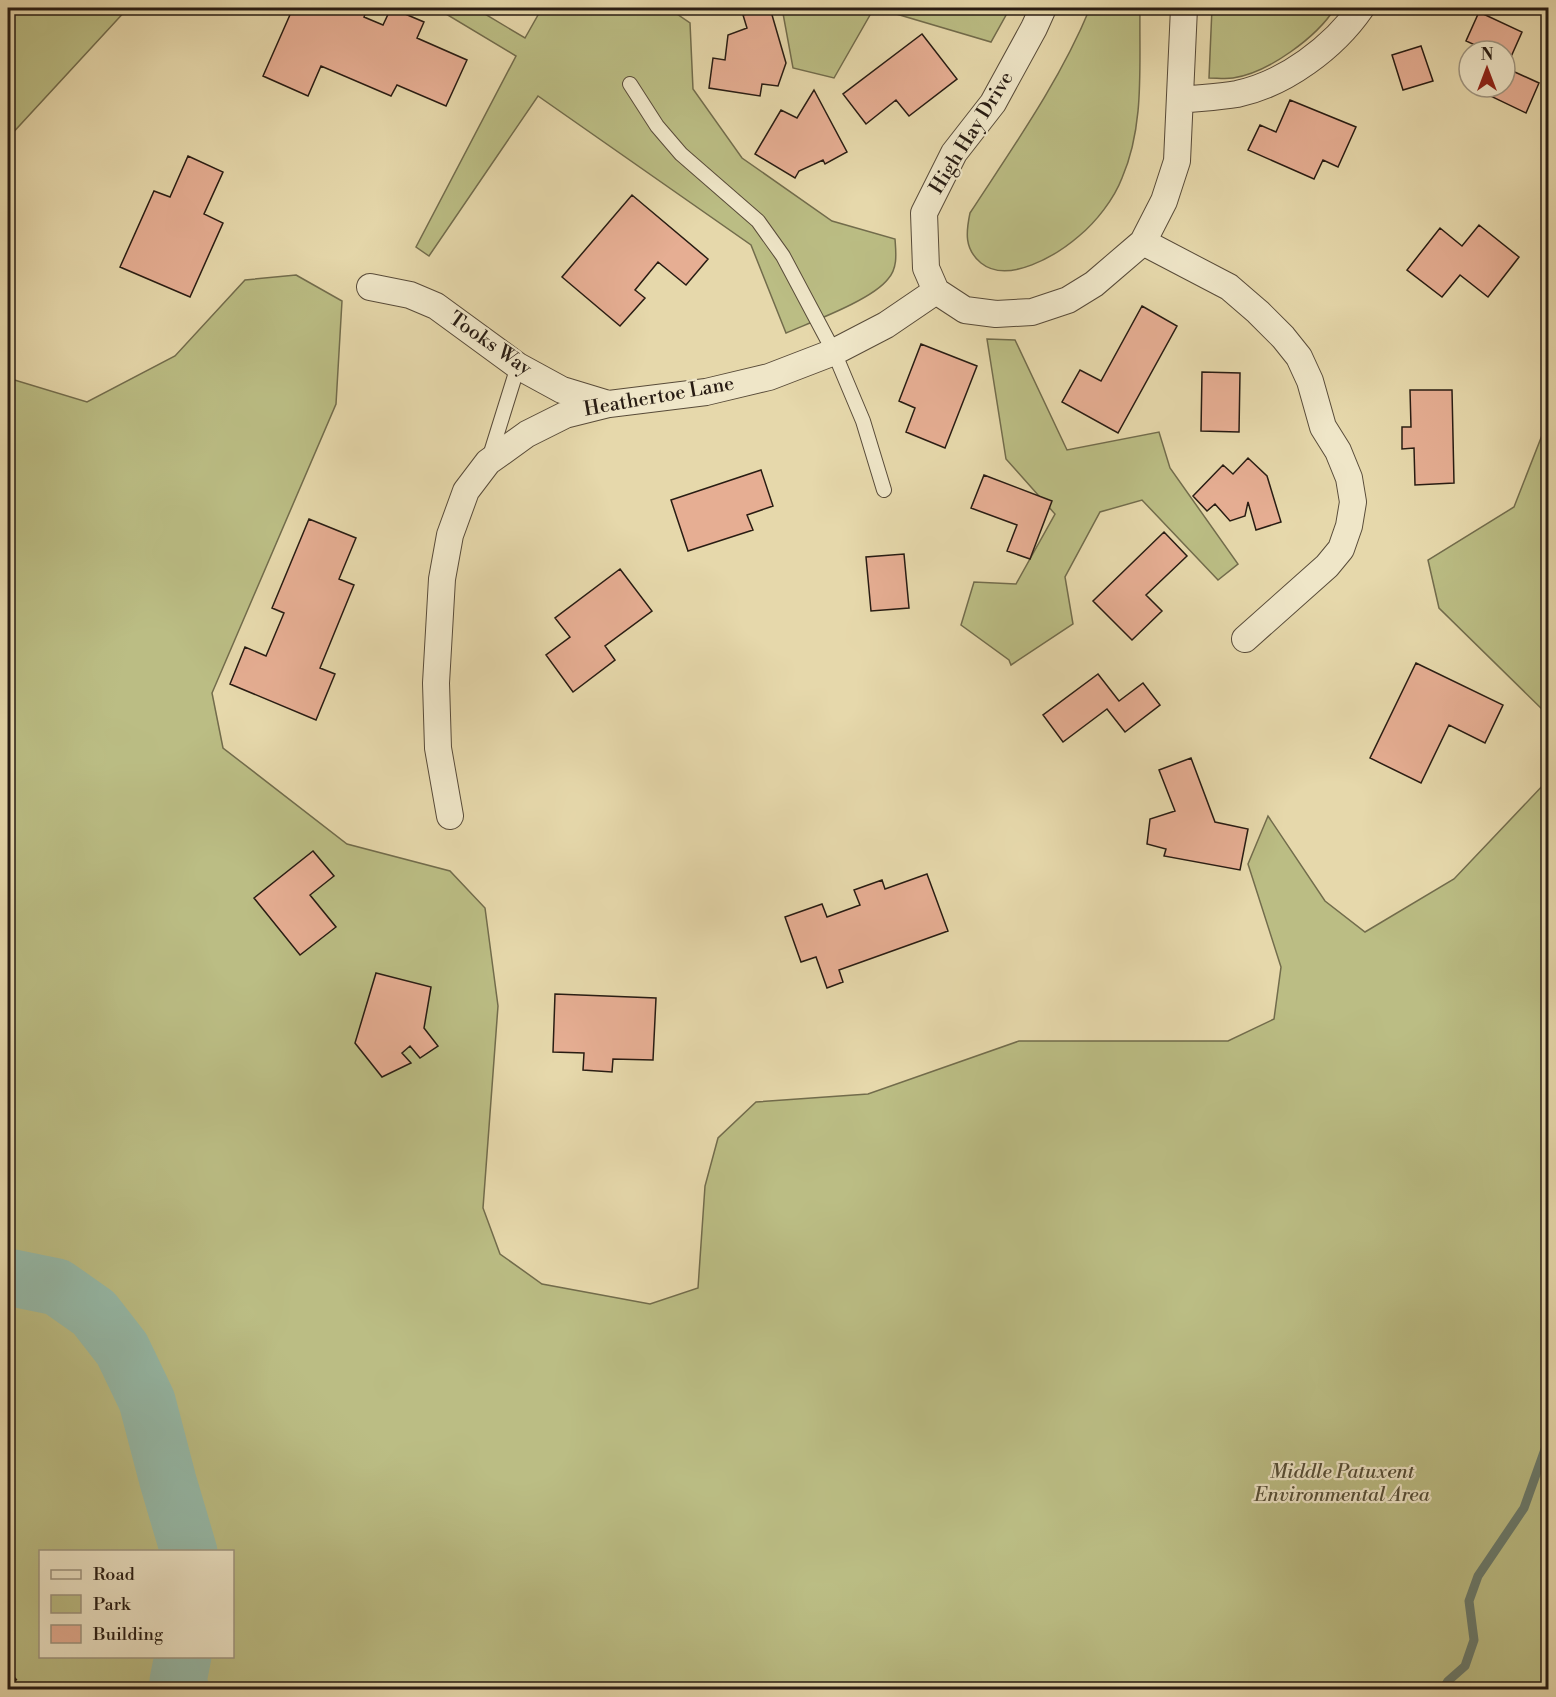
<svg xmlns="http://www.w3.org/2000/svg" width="1556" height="1697" font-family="'Libre Bodoni',serif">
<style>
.green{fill:#bbbd84;stroke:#726c4c;stroke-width:1.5;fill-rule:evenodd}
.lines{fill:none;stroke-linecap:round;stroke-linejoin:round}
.stream{stroke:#6a7b6d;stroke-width:9}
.river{stroke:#96baa9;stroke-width:57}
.building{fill:#e6ae93;stroke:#281c13;stroke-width:1.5}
.lane-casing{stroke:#584b39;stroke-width:16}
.street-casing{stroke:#584b39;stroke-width:28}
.path{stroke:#281c13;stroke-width:4;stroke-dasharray:4.5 3;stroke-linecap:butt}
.lane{stroke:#efe6c8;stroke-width:14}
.street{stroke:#efe6c8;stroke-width:26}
.labels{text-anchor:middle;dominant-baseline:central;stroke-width:4.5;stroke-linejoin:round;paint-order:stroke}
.street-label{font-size:20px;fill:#281c13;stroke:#efe6c8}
.park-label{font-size:20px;font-style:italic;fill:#544c35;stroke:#efe6c8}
</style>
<rect width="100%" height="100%" fill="#e6d8ab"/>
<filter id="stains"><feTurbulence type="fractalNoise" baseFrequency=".00333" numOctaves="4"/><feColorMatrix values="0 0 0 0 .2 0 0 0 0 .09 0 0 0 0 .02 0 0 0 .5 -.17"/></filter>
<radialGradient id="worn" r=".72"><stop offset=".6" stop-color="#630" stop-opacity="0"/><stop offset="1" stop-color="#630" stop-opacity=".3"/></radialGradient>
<path class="green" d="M 8,8 L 128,8 L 8,138 Z
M 436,8 L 475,8 L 525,38 L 542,8 L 668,8 L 690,23 L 693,89 L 742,158 L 832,221 L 895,239 C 896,253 898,268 888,279 C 872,300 811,322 786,333 L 751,245 L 538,96 L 429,256 L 416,247 L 516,56 Z
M 782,8 L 874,8 L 834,78 L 793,68 Z
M 876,8 L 1010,8 L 991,42 Z
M 1090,8 L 1140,8 C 1139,64 1145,125 1122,178 C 1114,199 1096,222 1079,236 C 1057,255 1008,285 981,263 C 964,249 966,232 970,213 C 1013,147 1060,81 1090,8 Z
M 1212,8 L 1335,8 C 1317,37 1268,73 1233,78 C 1225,79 1217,78 1209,78 Z
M 296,275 L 342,301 L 336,404 L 212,693 L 223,748 L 347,844 L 450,871 L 485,908 L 498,1006 L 483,1208 L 500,1254 L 542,1284 L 650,1304 L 698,1288 L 705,1186 L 718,1138 L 756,1102 L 868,1094 L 1019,1041 L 1228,1041 L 1274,1019 L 1281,967 L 1248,864 L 1268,816 L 1325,901 L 1365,932 L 1454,879 L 1548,780 L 1548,1689 L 8,1689 L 8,378 L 87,402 L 175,356 L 245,280 ZM 40,1552 L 232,1552 L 232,1656 L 40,1656 Z
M 987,339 L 1015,340 L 1067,450 L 1159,432 L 1170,468 L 1238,564 L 1218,580 L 1142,500 L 1100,512 L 1065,577 L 1073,624 L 1011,665 L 1009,660 L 961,625 L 974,582 L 1016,584 L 1055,514 L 1006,459 Z
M 1548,420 L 1548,715 L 1439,608 L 1428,560 L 1514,507 Z"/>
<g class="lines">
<path class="stream" d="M 1443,1690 L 1448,1681 L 1465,1666 L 1474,1640 L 1469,1601 L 1478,1576 L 1524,1508 L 1548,1441"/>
<path class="river" d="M 8,1277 L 57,1287 L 94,1313 L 122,1349 L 147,1401 L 168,1481 L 189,1552
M 181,1690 L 178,1681 L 183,1656"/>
</g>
<path class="building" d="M 293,8 L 368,8 L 364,17 L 383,25 L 391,8 L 424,22 L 417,38 L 467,60 L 446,106 L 397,85 L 391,96 L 321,66 L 308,96 L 263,76 Z
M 770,8 L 786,63 L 778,86 L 762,84 L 760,96 L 709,88 L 713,58 L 725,60 L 728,35 L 747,28 L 743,15 Z
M 1479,12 L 1522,32 L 1506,68 L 1539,83 L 1526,113 L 1480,91 L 1482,87 L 1505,87 L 1505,51 L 1488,51 L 1466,41 Z
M 922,34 L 957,79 L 909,116 L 896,100 L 866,124 L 843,94 Z
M 1421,46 L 1433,81 L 1403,90 L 1392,55 Z
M 814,90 L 847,152 L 825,164 L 823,160 L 799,171 L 795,178 L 755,154 L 781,110 L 797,118 Z
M 1290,100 L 1356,127 L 1338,167 L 1323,160 L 1314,179 L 1248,150 L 1260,125 L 1276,132 Z
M 188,156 L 223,172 L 204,214 L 223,223 L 190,297 L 120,267 L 154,191 L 170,197 Z
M 632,195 L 708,259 L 686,285 L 658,262 L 635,290 L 645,298 L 620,326 L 562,277 Z
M 1479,225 L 1519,257 L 1488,297 L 1460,275 L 1442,297 L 1407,270 L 1440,228 L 1462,246 Z
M 1142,306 L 1177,326 L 1118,433 L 1062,402 L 1080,370 L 1101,381 Z
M 921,344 L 977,366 L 945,448 L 906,432 L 915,408 L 899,401 Z
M 1202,372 L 1240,373 L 1239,432 L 1201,431 Z
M 1410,390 L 1452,390 L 1454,483 L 1415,485 L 1414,448 L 1402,449 L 1402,427 L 1411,427 Z
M 1248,458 L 1267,476 L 1281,522 L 1256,530 L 1248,502 L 1245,516 L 1230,521 L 1215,504 L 1207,511 L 1193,496 L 1223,465 L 1233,474 Z
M 761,470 L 773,506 L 747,515 L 753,530 L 688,551 L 671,500 Z
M 984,475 L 1052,501 L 1030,559 L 1007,551 L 1017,525 L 971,508 Z
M 309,519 L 356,538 L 339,579 L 354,585 L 320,668 L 335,674 L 316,720 L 230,684 L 245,647 L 266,656 L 284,613 L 272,608 Z
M 1164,532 L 1187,556 L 1146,595 L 1162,611 L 1132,640 L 1093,601 Z
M 904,554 L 909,608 L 871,611 L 866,557 Z
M 620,569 L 652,611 L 605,646 L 615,660 L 573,692 L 546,655 L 570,637 L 555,618 Z
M 1416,663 L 1503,705 L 1485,743 L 1449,725 L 1421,783 L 1370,758 Z
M 1098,674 L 1119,701 L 1143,683 L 1160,705 L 1125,732 L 1107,709 L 1063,742 L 1043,715 Z
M 1191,758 L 1215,822 L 1248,829 L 1240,870 L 1164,856 L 1166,849 L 1147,844 L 1150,819 L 1175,811 L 1159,770 Z
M 313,851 L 334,876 L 310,895 L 336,927 L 300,955 L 254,898 Z
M 927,874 L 948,931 L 839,970 L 843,982 L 827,988 L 816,957 L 801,962 L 785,917 L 822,904 L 827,917 L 860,905 L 854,890 L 882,880 L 885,889 Z
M 376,973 L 431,987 L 424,1028 L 438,1046 L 420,1058 L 410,1046 L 402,1053 L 411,1063 L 382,1077 L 355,1043 Z
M 555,994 L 656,998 L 653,1060 L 613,1059 L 612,1072 L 583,1070 L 584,1053 L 553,1052 Z"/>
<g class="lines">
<defs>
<path id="lane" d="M 630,84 L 657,126 L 681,154 L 758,221 L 783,256 L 834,352 L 863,421 L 884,490
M 489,459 L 518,366"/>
<path id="street" d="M 1043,8 L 1034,28 L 993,103 L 954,153 L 924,213 L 926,268 L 936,291 L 965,310 L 996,314 L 1032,312 L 1068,300 L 1094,284 L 1143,242 L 1164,201 L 1177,161 L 1184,8
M 1181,100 C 1199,98 1219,97 1237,94 C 1285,84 1334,47 1361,8
M 1143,242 L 1229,287 L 1258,312 L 1283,337 L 1299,357 L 1310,381 L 1323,427 L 1338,451 L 1349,478 L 1353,502 L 1349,526 L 1341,549 L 1327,566 L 1245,639
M 370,287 L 410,295 L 436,306 L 518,366 L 562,390 L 608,404
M 450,816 L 438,748 L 436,683 L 442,579 L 450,535 L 466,491 L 488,462 L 527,434 L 565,415 L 609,404 L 706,392 L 769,377 L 834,352 L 886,325 L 936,291"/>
</defs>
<use href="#lane" class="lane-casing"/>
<use href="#street" class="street-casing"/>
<path class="path" d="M 8,1672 L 24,1690"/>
<use href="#lane" class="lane"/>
<use href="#street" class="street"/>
</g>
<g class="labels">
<g class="street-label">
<text transform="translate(972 133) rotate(-58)">High Hay Drive</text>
<text transform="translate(490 344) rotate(35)">Tooks Way</text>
<text transform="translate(659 397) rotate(-10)">Heathertoe Lane</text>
</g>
<g class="park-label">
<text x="1342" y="1472">Middle Patuxent<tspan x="1342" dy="23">Environmental Area</tspan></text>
</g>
</g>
<rect width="1556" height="1697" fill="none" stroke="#e6d8ab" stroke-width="30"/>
<rect x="9" y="9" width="1538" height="1679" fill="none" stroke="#281c13" stroke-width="3"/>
<rect x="15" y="15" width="1526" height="1667" fill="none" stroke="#281c13" stroke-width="1.5"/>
<rect x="39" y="1550" width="195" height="108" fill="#efe6c8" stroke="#9f9580" stroke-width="1.5"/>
<rect x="51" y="1570" width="30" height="9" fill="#efe6c8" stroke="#9f9580" stroke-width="1.5"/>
<text x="93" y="1580" font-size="18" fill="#281c13">Road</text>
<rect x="51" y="1595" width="30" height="18" fill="#bbbd84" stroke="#9f9580" stroke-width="1.5"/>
<text x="93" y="1610" font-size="18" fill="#281c13">Park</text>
<rect x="51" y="1625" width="30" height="18" fill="#e6ae93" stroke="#9f9580" stroke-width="1.5"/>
<text x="93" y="1640" font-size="18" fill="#281c13">Building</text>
<g transform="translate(1487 69)"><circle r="28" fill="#efe6c8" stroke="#9f9580" stroke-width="1.5"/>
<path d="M0-4.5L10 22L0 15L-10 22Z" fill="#8f2418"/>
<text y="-9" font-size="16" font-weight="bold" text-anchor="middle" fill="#281c13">N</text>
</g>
<rect width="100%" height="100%" filter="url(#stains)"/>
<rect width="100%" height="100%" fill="url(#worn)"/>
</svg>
